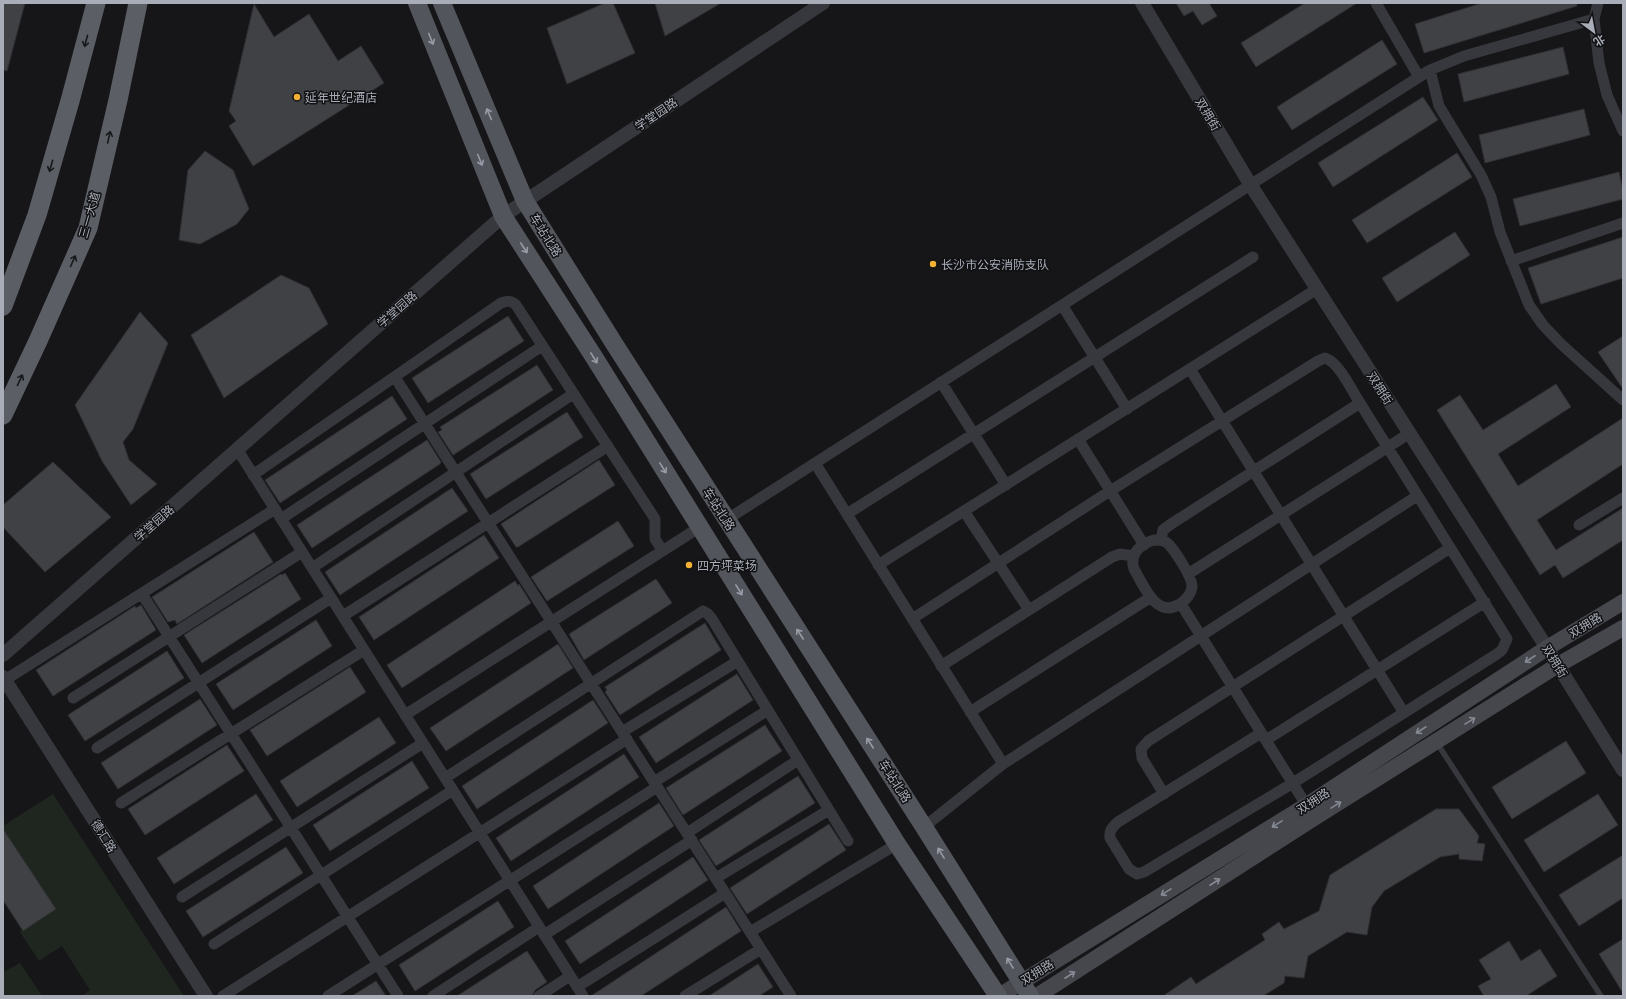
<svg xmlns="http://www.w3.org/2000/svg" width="1626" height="999" font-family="Lato,'Noto Sans SC',sans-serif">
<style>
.green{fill:#1e261f}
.building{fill:#404145;stroke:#303034}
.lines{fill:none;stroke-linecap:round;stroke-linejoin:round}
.service{stroke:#37383d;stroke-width:5.5}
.minor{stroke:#37383d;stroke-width:11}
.tertiary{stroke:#37383d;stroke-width:14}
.secondary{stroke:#45474d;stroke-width:16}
.primary{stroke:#53555c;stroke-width:18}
.trunk{stroke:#5b5e65;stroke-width:19}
.oneway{stroke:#979ba6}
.oneway2{stroke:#18191b}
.oneway3{stroke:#858993}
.poi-dot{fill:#f2b134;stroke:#111113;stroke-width:1.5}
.labels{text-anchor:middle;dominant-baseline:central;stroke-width:3;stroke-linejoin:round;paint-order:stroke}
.poi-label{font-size:12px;fill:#a8adb8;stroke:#111113;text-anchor:start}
.street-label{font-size:12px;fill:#a8adb8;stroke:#111113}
</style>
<rect width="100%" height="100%" fill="#161618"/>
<path class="green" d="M 53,794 L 184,996 L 82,996 L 90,990 L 62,946 L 39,961 L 20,932 L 55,909 L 3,841 L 3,826 Z
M 20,963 L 42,996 L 3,996 L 3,972 Z"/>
<path class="building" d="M 3,3 L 25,3 L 7,71 L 3,70 Z
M 605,3 L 613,3 L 635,53 L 567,84 L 547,28 Z
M 655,3 L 721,3 L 665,36 Z
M 1176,3 L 1209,3 L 1217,16 L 1202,25 L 1193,11 L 1184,16 Z
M 1305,3 L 1357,3 L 1256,67 L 1241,43 Z
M 1482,3 L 1577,3 L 1577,6 L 1424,53 L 1415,24 Z
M 254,4 L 274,37 L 309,14 L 338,61 L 361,46 L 384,83 L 253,166 L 229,126 L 236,121 L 229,111 Z
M 1382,40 L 1397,64 L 1292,130 L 1277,107 Z
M 1563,47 L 1569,74 L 1464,102 L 1458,74 Z
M 1423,97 L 1438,120 L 1333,187 L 1318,163 Z
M 1584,109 L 1590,135 L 1485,163 L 1479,135 Z
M 205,151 L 233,170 L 249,209 L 237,224 L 200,244 L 179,240 L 188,170 Z
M 1457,153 L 1472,177 L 1367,243 L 1352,220 Z
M 1619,172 L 1623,191 L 1623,199 L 1520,226 L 1513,199 Z
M 1455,232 L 1470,255 L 1397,302 L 1382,278 Z
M 1623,237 L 1623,278 L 1541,304 L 1528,268 Z
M 281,275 L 309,288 L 328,324 L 224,398 L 191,335 Z
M 140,312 L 168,343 L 133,429 L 123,442 L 129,460 L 157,484 L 131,505 L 102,461 L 75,405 Z
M 508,316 L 524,341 L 428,403 L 412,378 Z
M 1623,336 L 1623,389 L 1598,352 Z
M 537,365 L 553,390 L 453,455 L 438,432 L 442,430 L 440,427 Z
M 1556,384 L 1571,407 L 1498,454 L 1518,486 L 1623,418 L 1623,464 L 1537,520 L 1556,550 L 1623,508 L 1623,540 L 1563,578 L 1555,565 L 1540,575 L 1437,410 L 1460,395 L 1483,430 Z
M 392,396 L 407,419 L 280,503 L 265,480 Z
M 567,412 L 583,437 L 486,499 L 470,474 Z
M 427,440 L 441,462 L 440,464 L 312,548 L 297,525 Z
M 599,460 L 615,485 L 518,547 L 516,547 L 501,524 Z
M 53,462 L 111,517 L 45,572 L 3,527 L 3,505 Z
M 452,488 L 468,511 L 340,595 L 325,572 Z
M 618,521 L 634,546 L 547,601 L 531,577 Z
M 254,532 L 273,562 L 177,624 L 175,620 L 168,622 L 152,597 Z
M 484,535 L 499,558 L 374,640 L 359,617 Z
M 285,573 L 301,599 L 202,663 L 184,635 L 281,574 L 282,575 Z
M 656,579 L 672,603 L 584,660 L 569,634 Z
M 515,581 L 518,586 L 519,584 L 531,603 L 402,688 L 387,665 Z
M 141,605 L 156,630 L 53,696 L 36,670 L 135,606 L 136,608 Z
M 316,620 L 332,646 L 233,710 L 216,684 Z
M 705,623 L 721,650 L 620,715 L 605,692 L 607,690 L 605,687 Z
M 558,644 L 573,668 L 446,751 L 430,728 Z
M 167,651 L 184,678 L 85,741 L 68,715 Z
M 350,667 L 366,692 L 267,756 L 250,730 Z
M 737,674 L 753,700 L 656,763 L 639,737 Z
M 200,699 L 217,725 L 118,789 L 101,763 Z
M 593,700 L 608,723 L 477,809 L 462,786 Z
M 379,717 L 396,743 L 297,807 L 280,781 Z
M 765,725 L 782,751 L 683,815 L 666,788 Z
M 1566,741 L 1586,773 L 1512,819 L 1492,787 Z
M 227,745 L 244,771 L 145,835 L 128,809 Z
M 624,754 L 639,777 L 511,861 L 496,838 Z
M 412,761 L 429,788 L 330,851 L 313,825 Z
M 798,776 L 815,803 L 716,866 L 699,840 Z
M 256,794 L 273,820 L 174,884 L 157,858 Z
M 1598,794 L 1618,825 L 1544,872 L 1524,840 Z
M 659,803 L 674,826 L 548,909 L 533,886 Z
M 1436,809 L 1459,809 L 1479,836 L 1477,843 L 1485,844 L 1482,861 L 1459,859 L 1459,854 L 1440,857 L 1384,891 L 1372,907 L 1367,935 L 1347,932 L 1308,956 L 1304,978 L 1285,976 L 1284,983 L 1263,996 L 1163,996 L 1191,977 L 1196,984 L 1265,940 L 1262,934 L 1279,922 L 1284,929 L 1319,911 L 1330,875 Z
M 829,824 L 846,850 L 747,914 L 730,888 Z
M 3,829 L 56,909 L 23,931 L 3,900 Z
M 286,847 L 303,873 L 203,937 L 186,911 Z
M 1623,855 L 1623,898 L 1579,926 L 1559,895 Z
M 693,857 L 708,880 L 580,964 L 565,941 Z
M 498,901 L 514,927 L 415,991 L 399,965 Z
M 726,907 L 741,931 L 641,996 L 591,996 Z
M 1623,939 L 1623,993 L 1599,954 Z
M 1509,941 L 1521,961 L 1540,949 L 1557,976 L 1526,996 L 1484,996 L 1478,986 L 1491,979 L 1479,960 Z
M 527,951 L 547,982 L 535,990 L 532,996 L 457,996 Z
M 758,964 L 773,987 L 759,996 L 709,996 Z
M 376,981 L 386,996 L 352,996 Z"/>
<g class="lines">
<path class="service" d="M 1437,743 L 1601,996"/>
<path class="minor" d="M 1376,3 L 1419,77
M 1598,3 L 1594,19 L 1599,63 L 1607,95 L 1623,131
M 1430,70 L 1439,106 L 1481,175 L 1491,197 L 1500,232 L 1529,305 L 1543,325 L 1561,344 L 1623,400
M 1511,261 L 1623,223
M 1062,305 L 1127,409
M 1190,369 L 1404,713
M 398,382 L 791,996
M 941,382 L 1006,485
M 1078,439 L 1144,545
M 237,449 L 583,996
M 815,463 L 1003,764
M 253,475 L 501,303 C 507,301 511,300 516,305 L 655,519 L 655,539 L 663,551
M 964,511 L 1029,610
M 847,514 L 1253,257
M 281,519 L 542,346
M 726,520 L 1419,77 L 1430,70 L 1464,56 L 1594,19
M 1579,525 L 1623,498
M 1154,540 C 1159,540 1162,540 1166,542 C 1173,547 1193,578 1192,587 C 1191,594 1186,600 1180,604 C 1156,619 1144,586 1134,569 C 1129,554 1140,544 1154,540 Z
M 1161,540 L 1163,530 L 1171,524 L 1360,403
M 878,565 L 1317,289
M 312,568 L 573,394
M 1188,574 L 1410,433
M 142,594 L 398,996
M 1181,604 L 1310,811
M 343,616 L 608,446
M 912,619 L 1110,491 L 1318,361 L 1325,358 C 1339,362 1352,391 1360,403 L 1507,639 L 1502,650 L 1497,654 L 1293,783 L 1144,872 L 1137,874 L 1129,869 L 1110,838 C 1109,831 1112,827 1118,822 L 1261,733
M 941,666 L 1112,557 L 1120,554 L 1133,556
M 5,680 L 275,509
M 73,698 L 302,552
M 970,712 L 1151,597
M 405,715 L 700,527
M 622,732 L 738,661
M 1266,740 L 1485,602
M 97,748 L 331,598
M 445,778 L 703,611 L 708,614 L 712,619 L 848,841
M 654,782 L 768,710
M 1164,794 L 1142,758 L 1141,749 L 1148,741 L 1450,548
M 121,803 L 364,650
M 924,827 L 1003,764 L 1417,496
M 687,833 L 798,760
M 716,878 L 829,810
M 182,897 L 423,743
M 750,932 L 897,844
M 544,935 L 692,840
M 214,944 L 453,790
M 577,987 L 725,893
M 223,996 L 627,739
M 328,996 L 657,787
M 433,996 L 539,927
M 539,996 L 570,976
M 685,996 L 761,949"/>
<path class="tertiary" d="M 1142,3 L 1250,184 L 1547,648 L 1623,770
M 3,655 L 503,216 L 823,3
M 3,677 L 206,996"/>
<path class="secondary" d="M 999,996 L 1307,805 L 1547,648 L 1623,602
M 1037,996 L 1314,818 L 1558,665 L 1623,628"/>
<path class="primary" d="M 417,3 L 503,216 L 594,357 L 897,844 L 998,996
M 442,3 L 525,201 L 615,345 L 924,827 L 1030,996"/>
<path class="trunk" d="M 3,306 L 37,215 L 70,101 L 96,3
M 3,415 L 38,341 L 88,228 L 118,100 L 138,3"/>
</g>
<defs><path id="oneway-shaft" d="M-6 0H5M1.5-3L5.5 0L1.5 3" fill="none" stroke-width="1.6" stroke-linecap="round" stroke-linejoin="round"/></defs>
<g class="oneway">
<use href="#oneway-shaft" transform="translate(431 39) rotate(68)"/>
<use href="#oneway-shaft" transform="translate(489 114) rotate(-113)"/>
<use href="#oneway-shaft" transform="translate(480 160) rotate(68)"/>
<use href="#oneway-shaft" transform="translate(524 248) rotate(57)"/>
<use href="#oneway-shaft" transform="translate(594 358) rotate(58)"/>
<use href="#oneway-shaft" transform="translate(663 468) rotate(58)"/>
<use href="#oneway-shaft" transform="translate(739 590) rotate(58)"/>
<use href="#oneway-shaft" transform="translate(800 634) rotate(-123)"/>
<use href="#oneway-shaft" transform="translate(870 743) rotate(-123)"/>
<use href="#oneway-shaft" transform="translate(941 853) rotate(-122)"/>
<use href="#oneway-shaft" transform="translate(1010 963) rotate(-122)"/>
</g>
<g class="oneway2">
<use href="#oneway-shaft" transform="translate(86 41) rotate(105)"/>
<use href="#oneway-shaft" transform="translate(109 137) rotate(-77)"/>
<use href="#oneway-shaft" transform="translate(51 166) rotate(106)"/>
<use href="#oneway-shaft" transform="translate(73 261) rotate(-66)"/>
<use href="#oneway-shaft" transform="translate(20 380) rotate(-65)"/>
</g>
<g class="oneway3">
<use href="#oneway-shaft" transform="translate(1530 659) rotate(147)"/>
<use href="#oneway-shaft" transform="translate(1470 721) rotate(-32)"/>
<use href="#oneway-shaft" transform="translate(1421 730) rotate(147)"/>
<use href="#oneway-shaft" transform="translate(1336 805) rotate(-32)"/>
<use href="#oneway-shaft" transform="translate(1277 824) rotate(148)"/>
<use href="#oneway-shaft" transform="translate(1215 882) rotate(-33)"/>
<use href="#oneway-shaft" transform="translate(1166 892) rotate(148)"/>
<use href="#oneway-shaft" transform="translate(1070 975) rotate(-33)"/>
</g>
<g class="poi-dot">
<circle cx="297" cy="97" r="4"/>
<circle cx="933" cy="264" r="4"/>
<circle cx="689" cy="565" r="4"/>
</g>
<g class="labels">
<g class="poi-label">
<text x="305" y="97">延年世纪酒店</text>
<text x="941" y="264">长沙市公安消防支队</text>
<text x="697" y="565">四方坪菜场</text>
</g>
<g class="street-label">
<text transform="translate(656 114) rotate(-34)">学堂园路</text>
<text transform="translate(1208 114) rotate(59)">双拥街</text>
<text transform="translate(89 215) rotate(-74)">三一大道</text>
<text transform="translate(546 235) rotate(58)">车站北路</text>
<text transform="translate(397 309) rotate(-41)">学堂园路</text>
<text transform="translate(1380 388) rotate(57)">双拥街</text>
<text transform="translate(719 509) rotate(57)">车站北路</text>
<text transform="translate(154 523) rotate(-41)">学堂园路</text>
<text transform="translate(1585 625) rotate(-31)">双拥路</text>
<text transform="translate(1555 661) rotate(58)">双拥街</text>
<text transform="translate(895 781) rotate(57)">车站北路</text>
<text transform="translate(1313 801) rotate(-33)">双拥路</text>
<text transform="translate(104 836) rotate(58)">德汇路</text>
<text transform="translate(1037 972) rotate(-32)">双拥路</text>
</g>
</g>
<rect width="1626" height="999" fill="none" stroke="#a8adb8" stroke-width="8"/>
<g transform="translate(1594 32) rotate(148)" stroke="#111113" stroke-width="3" paint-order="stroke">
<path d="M0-3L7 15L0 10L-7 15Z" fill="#a8adb8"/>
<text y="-6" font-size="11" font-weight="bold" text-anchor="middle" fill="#a8adb8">北</text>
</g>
</svg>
